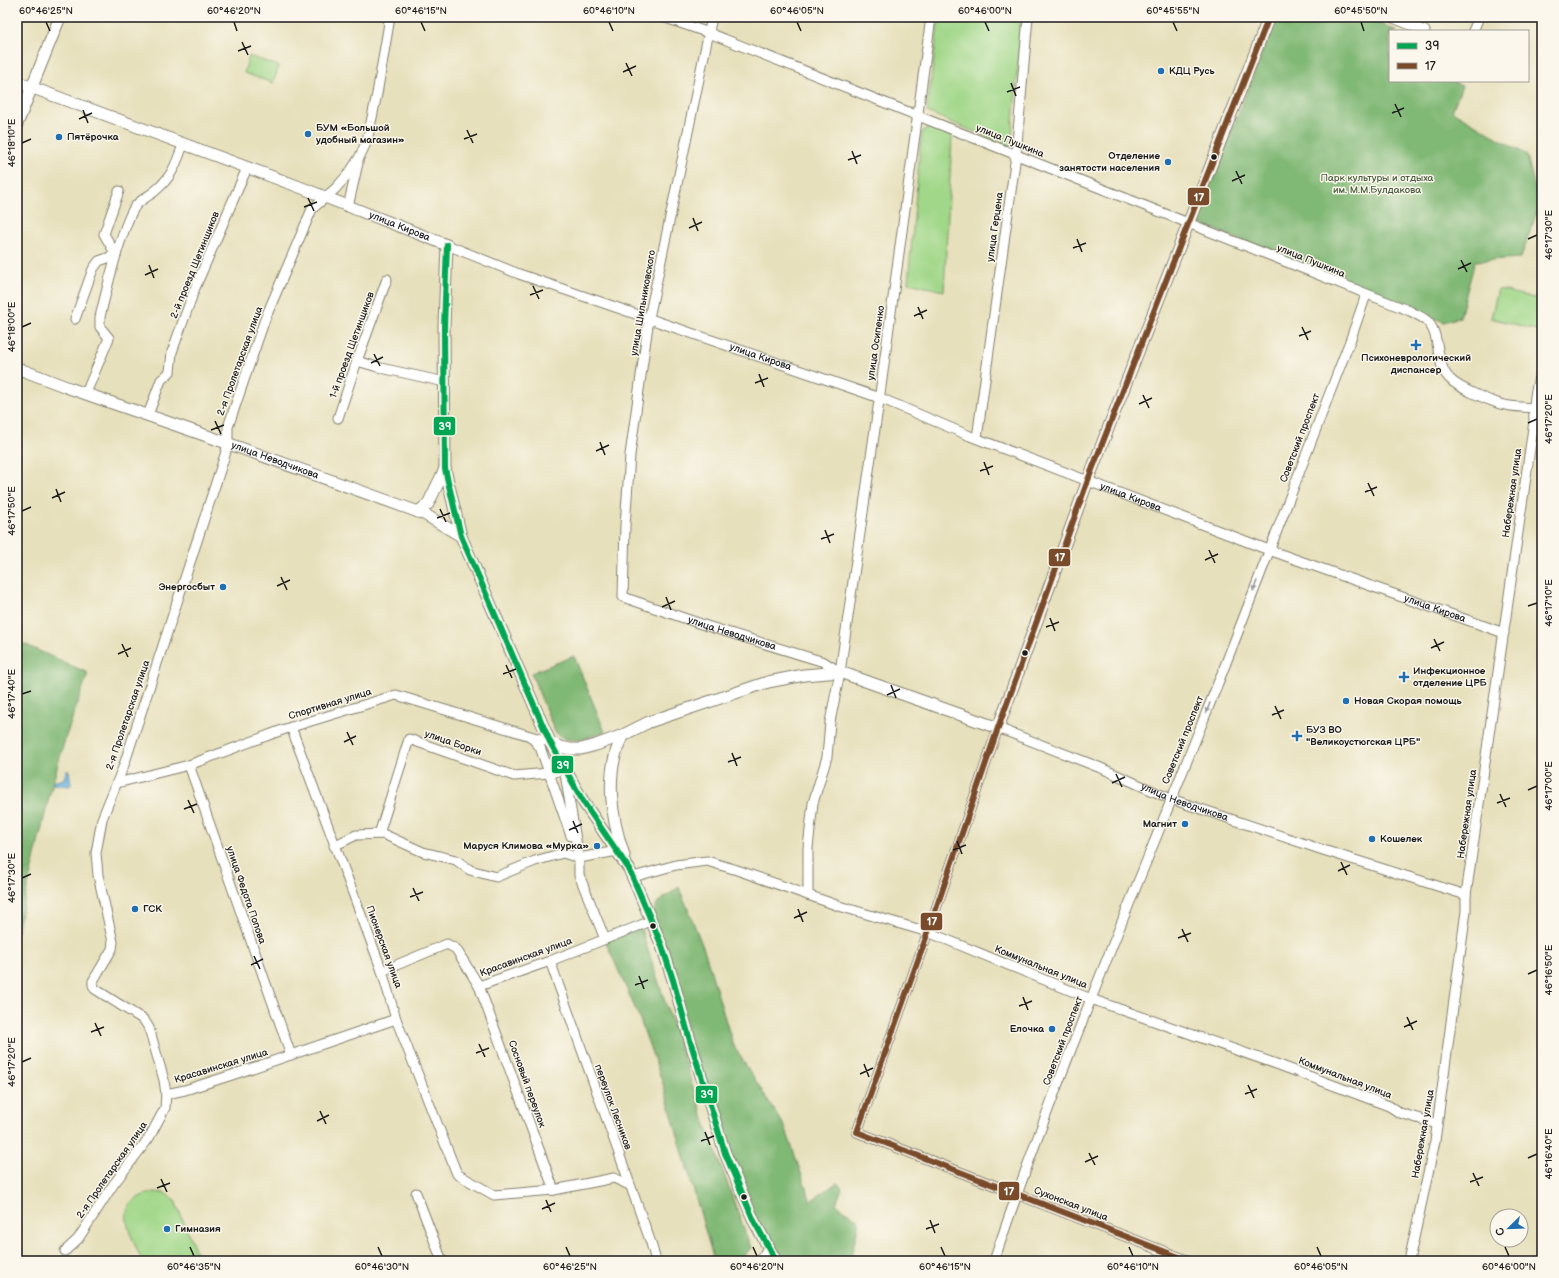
<svg xmlns="http://www.w3.org/2000/svg" width="1559" height="1278" font-family="'Balsamiq Sans',sans-serif">
<style>
.green{fill:#a0d788;stroke:#5e7a52}
.forest{fill:#80b874;stroke:#4e6a48}
.water{fill:#69b4e2;stroke:#42687f}
.lines{fill:none;stroke-linecap:round;stroke-linejoin:round}
.minor-casing{stroke:#827e6c;stroke-width:11}
.major-casing{stroke:#827e6c;stroke-width:13}
.minor{stroke:#fff;stroke-width:9}
.major{stroke:#fff;stroke-width:11}
.bus-1-casing{stroke:#fbf7ec;stroke-width:9}
.bus-2-casing{stroke:#fbf7ec;stroke-width:9}
.bus-1{stroke:#00a651;stroke-width:6}
.bus-2{stroke:#7a4b2a;stroke-width:6}
.oneway{fill:#999}
.ticks{fill:none;stroke:#1c1c1c;stroke-width:1.5}
.poi-dot{fill:#1f6fb2;stroke:#fbf7ec;stroke-width:1.5}
.bus-dot{fill:#1c1c1c;stroke:#fbf7ec;stroke-width:1.5}
.labels{text-anchor:middle;dominant-baseline:central;stroke-width:3;stroke-linejoin:round;paint-order:stroke}
.poi-label{font-size:10px;font-weight:bold;fill:#1c1c1c;stroke:#fbf7ec;text-anchor:start}
.street-label{font-size:10px;fill:#1c1c1c;stroke:#fbf7ec}
.park-label{font-size:10px;fill:#4a5d42;stroke:#fbf7ec}
.line-badge{stroke:#fbf7ec;stroke-width:1.5}
.badge-label{font-size:11px;text-anchor:middle;font-weight:bold;fill:#fff}
.neatline{fill:none;stroke:#1c1c1c;stroke-width:1.5}
.ticks-label{font-size:10px;text-anchor:middle;fill:#1c1c1c}
</style>
<rect width="100%" height="100%" fill="#fbf7ec"/>
<filter id="ink" filterUnits="userSpaceOnUse"><feTurbulence type="fractalNoise" baseFrequency=".025" numOctaves="2"/><feDisplacementMap in="SourceGraphic" scale="8" xChannelSelector="R" yChannelSelector="G"/><feConvolveMatrix kernelMatrix="1 2 1 2 8 2 1 2 1" color-interpolation-filters="sRGB"/></filter>
<filter id="wash" filterUnits="userSpaceOnUse"><feTurbulence type="fractalNoise" baseFrequency=".012" numOctaves="4" result="noise"/><feDisplacementMap in="SourceGraphic" scale="16" xChannelSelector="R" yChannelSelector="G"/><feGaussianBlur stdDeviation="0.9" result="paint"/><feColorMatrix in="noise" values="0 0 0 0 0 0 0 0 0 0 0 0 0 0 0 0 0 1.4 0 .05"/><feComposite in="paint" operator="in"/></filter>
<g filter="url(#wash)">
<rect width="100%" height="100%" fill="#e7e0bc"/>
<path class="green" d="M 939,17 L 1022,17 L 1011,147 L 927,112 Z
M 249,56 L 279,66 L 273,83 L 244,73 Z
M 927,128 L 935,129 L 952,137 L 944,291 L 908,283 L 921,138 L 922,132 Z
M 1498,289 L 1542,300 L 1542,322 L 1540,331 L 1491,318 Z
M 155,1192 L 165,1193 L 175,1201 L 200,1261 L 142,1261 C 130,1232 109,1201 155,1192 Z"/>
<path class="forest" d="M 1276,17 L 1364,17 L 1397,31 L 1390,31 L 1390,81 L 1450,81 L 1462,86 L 1452,111 L 1527,155 L 1539,206 L 1521,258 L 1475,261 L 1460,317 L 1444,322 L 1196,222 Z
M 17,641 L 88,673 L 65,739 L 49,797 L 17,932 Z
M 574,656 L 605,732 L 580,740 L 564,739 L 555,732 L 531,673 Z
M 679,887 L 705,952 L 733,1045 L 785,1127 L 811,1202 L 821,1193 L 837,1183 L 842,1188 L 836,1204 L 859,1221 L 850,1261 L 776,1261 L 739,1185 L 651,921 L 657,903 Z
M 640,926 L 702,1114 L 751,1248 L 739,1261 L 714,1261 L 663,1084 L 639,1017 L 605,940 Z"/>
<path class="water" d="M 66,771 L 69,771 L 71,785 L 69,786 L 53,784 L 52,782 L 64,779 Z"/>
</g>
<g filter="url(#ink)">
<g class="lines">
<defs>
<g id="minor">
<path d="M 663,17 L 709,33 L 1410,311 C 1415,314 1422,317 1426,320 C 1442,334 1434,364 1450,379 C 1458,388 1488,400 1500,404 C 1510,407 1523,407 1533,408"/>
<path id="s1" d="M 712,17 L 649,318 L 630,455 L 625,526 L 623,597 L 707,626 L 824,662 L 840,672"/>
<path d="M 1391,17 L 1425,31"/>
<path d="M 1473,31 L 1479,17"/>
<path d="M 348,207 L 358,163"/>
<path id="s2" d="M 447,245 L 519,274 L 880,398 L 970,436 L 1269,550 L 1504,633"/>
<path d="M 75,319 L 93,269 L 99,261 L 116,255 L 104,234 L 119,191"/>
<path d="M 357,361 L 381,368 L 445,382"/>
<path d="M 86,393 L 109,338 L 100,327 L 100,317 C 107,289 113,261 123,234 C 126,225 129,216 134,208 C 139,200 148,197 155,191 C 172,177 176,164 183,145"/>
<path d="M 148,415 L 161,380 L 170,372 L 172,352 L 195,288 L 247,168"/>
<path d="M 338,418 L 357,361 L 387,279"/>
<path d="M 977,438 L 1016,155 L 1028,17"/>
<path d="M 291,727 L 382,971 L 396,1019 L 457,1174 L 494,1195 L 554,1190 L 614,1178 L 629,1185"/>
<path d="M 530,736 L 540,747 L 571,836"/>
<path d="M 189,765 L 291,1055"/>
<path d="M 117,783 L 189,765 L 285,729 L 396,695 L 550,742"/>
<path d="M 379,834 L 409,739 L 514,776 L 549,773 L 558,771 L 564,768 L 579,858 L 579,875 L 605,939"/>
<path d="M 334,846 L 356,835 L 383,834 L 423,852 L 456,860 L 470,870 L 496,877 L 535,861 L 563,853 L 579,858 L 617,851"/>
<path d="M 633,877 L 676,865 L 707,861 L 737,870 L 839,906 L 928,932 L 1091,999 L 1279,1065 L 1389,1106 L 1400,1113 L 1437,1124"/>
<path d="M 808,895 L 808,848 L 813,803 L 827,757 L 830,722 L 840,672 L 879,401 L 931,17"/>
<path d="M 550,961 L 651,1243 L 656,1261"/>
<path d="M 382,971 L 447,944 L 456,949 L 479,986 L 550,961 L 651,921"/>
<path d="M 479,986 L 554,1190"/>
<path d="M 166,1094 L 185,1090 L 232,1075 L 396,1019"/>
<path d="M 416,1193 L 442,1261"/>
<path d="M 65,1251 L 78,1239 L 113,1185 L 149,1138 L 165,1108 L 166,1094 L 164,1080 L 149,1028 L 144,1020 L 95,989 L 93,985 L 93,981 L 112,949 L 113,942 L 98,875 L 96,853 L 102,819 L 124,765 L 225,455 L 228,443 L 228,427 L 265,319 L 312,209 L 336,188 L 350,172 L 359,158 L 367,141 L 377,94 L 389,23 L 387,17"/>
<path d="M 760,1261 L 769,1246"/>
<path d="M 994,1261 C 1056,1076 1133,897 1205,716 C 1255,591 1301,466 1350,341 L 1366,295"/>
<path id="s3" d="M 1189,1261 L 857,1132 L 928,932 L 998,728 L 1101,768 L 1171,799 L 1323,850 L 1466,895"/>
<path d="M 1409,1261 L 1435,1141 L 1466,911 L 1466,895 L 1534,421 C 1533,402 1535,387 1542,369"/>
</g>
<g id="major">
<path id="s4" d="M 17,82 L 297,186 L 447,245 L 444,327 L 445,469 L 461,536 L 550,742 L 584,803 L 629,869 L 639,892 L 662,946 L 673,980 L 689,1037 L 725,1153 L 754,1221 L 776,1261"/>
<path d="M 17,124 L 60,17"/>
<path id="s5" d="M 17,368 L 69,388 L 213,438 L 424,514 L 461,536"/>
<path d="M 418,512 L 428,504 L 445,469"/>
<path d="M 623,735 C 604,771 611,818 624,855"/>
<path d="M 550,742 L 560,747 L 570,749 L 581,749 L 596,745 L 623,735 L 649,722 L 768,682 L 804,675 L 840,672 L 998,728 L 1088,480 L 1269,17"/>
</g>
</defs>
<use href="#minor" class="minor-casing"/>
<use href="#major" class="major-casing"/>
<use href="#minor" class="minor"/>
<use href="#major" class="major"/>
<defs>
<path id="bus-1" d="M 447,245 L 444,327 L 445,469 L 461,536 L 550,742 L 584,803 L 629,869 L 639,892 L 662,946 L 673,980 L 689,1037 L 725,1153 L 754,1221 L 776,1261"/>
<path id="bus-2" d="M 1189,1261 L 857,1132 L 928,932 L 998,728 L 1088,480 L 1269,17"/>
</defs>
<use href="#bus-1" class="bus-1-casing"/>
<use href="#bus-2" class="bus-2-casing"/>
<use href="#bus-1" class="bus-1"/>
<use href="#bus-2" class="bus-2"/>
</g>
<defs><path id="oneway-solid" d="M-6-.8H1V-3.2L6.5 0L1 3.2V.8H-6Z"/></defs>
<g class="oneway">
<use href="#oneway-solid" transform="translate(1255 586) rotate(111)"/>
<use href="#oneway-solid" transform="translate(1208 708) rotate(111)"/>
</g>
</g>
<path class="ticks" d="M 46,22 L 50,31M 234,22 L 237,31M 421,22 L 425,31M 609,22 L 613,31M 797,22 L 801,31M 985,22 L 989,31M 1173,22 L 1177,31M 1361,22 L 1364,31M 242,42 L 248,55M 238,51 L 251,46M 626,63 L 632,76M 623,72 L 636,66M 1011,83 L 1016,96M 1007,92 L 1020,87M 1395,104 L 1401,117M 83,110 L 88,123M 1392,113 L 1404,108M 79,119 L 92,113M 467,130 L 473,143M 464,139 L 477,134M 22,143 L 31,139M 852,151 L 857,164M 848,160 L 861,155M 1236,171 L 1242,184M 1232,181 L 1245,175M 308,198 L 314,211M 304,207 L 317,202M 693,218 L 698,231M 689,228 L 702,222M 1077,239 L 1082,252M 1528,239 L 1537,235M 1073,248 L 1086,243M 1461,260 L 1467,272M 149,265 L 154,278M 1458,269 L 1471,263M 145,275 L 158,269M 533,286 L 539,299M 530,295 L 543,290M 918,307 L 923,319M 914,316 L 927,310M 22,327 L 31,323M 1302,327 L 1308,340M 1299,336 L 1311,331M 374,354 L 380,366M 371,363 L 383,357M 759,374 L 764,387M 755,383 L 768,378M 1143,395 L 1149,408M 1139,404 L 1152,398M 215,421 L 221,434M 1528,423 L 1537,419M 211,430 L 224,425M 600,442 L 605,455M 596,451 L 609,445M 984,462 L 989,475M 980,471 L 993,466M 1368,483 L 1374,496M 56,489 L 61,502M 1365,492 L 1377,487M 52,498 L 65,492M 440,509 L 446,522M 22,511 L 31,507M 437,518 L 450,513M 825,530 L 830,543M 821,539 L 834,534M 1209,550 L 1215,563M 1205,560 L 1218,554M 281,577 L 287,590M 277,586 L 290,580M 666,597 L 671,610M 1528,606 L 1537,603M 662,607 L 675,601M 1050,618 L 1055,631M 1046,627 L 1059,622M 1434,639 L 1440,651M 122,644 L 128,657M 1431,648 L 1444,642M 118,654 L 131,648M 506,665 L 512,678M 503,674 L 516,669M 891,685 L 896,698M 22,694 L 31,691M 887,695 L 900,689M 1275,706 L 1281,719M 1272,715 L 1284,710M 347,732 L 353,745M 344,742 L 356,736M 732,753 L 737,766M 728,762 L 741,757M 1116,774 L 1122,787M 1112,783 L 1125,777M 1528,790 L 1537,786M 1500,794 L 1506,807M 188,800 L 194,813M 1497,803 L 1510,798M 184,809 L 197,804M 573,821 L 578,833M 569,830 L 582,824M 957,841 L 962,854M 953,850 L 966,845M 1341,862 L 1347,875M 1338,871 L 1350,865M 22,878 L 31,874M 413,888 L 419,901M 410,897 L 423,892M 798,909 L 803,922M 794,918 L 807,912M 1182,929 L 1188,942M 1178,938 L 1191,933M 254,956 L 260,969M 251,965 L 263,959M 1528,974 L 1537,970M 639,976 L 644,989M 635,985 L 648,980M 1023,997 L 1028,1010M 1019,1006 L 1032,1001M 1407,1017 L 1413,1030M 95,1023 L 101,1036M 1404,1027 L 1417,1021M 91,1032 L 104,1027M 479,1044 L 485,1057M 476,1053 L 489,1048M 22,1062 L 31,1058M 864,1064 L 869,1077M 860,1074 L 873,1068M 1248,1085 L 1254,1098M 1245,1094 L 1257,1089M 320,1111 L 326,1124M 317,1121 L 329,1115M 705,1132 L 710,1145M 701,1141 L 714,1136M 1089,1153 L 1095,1165M 1528,1158 L 1537,1154M 1085,1162 L 1098,1156M 1473,1173 L 1479,1186M 161,1179 L 167,1192M 1470,1182 L 1483,1177M 157,1188 L 170,1183M 546,1200 L 551,1212M 542,1209 L 555,1203M 930,1220 L 935,1233M 926,1229 L 939,1224M 190,1247 L 194,1256M 378,1247 L 382,1256M 566,1247 L 570,1256M 753,1247 L 757,1256M 941,1247 L 945,1256M 1129,1247 L 1133,1256M 1317,1247 L 1321,1256M 1505,1247 L 1509,1256"/>
<g class="poi-dot">
<circle cx="1161" cy="71" r="4"/>
<circle cx="308" cy="134" r="4"/>
<circle cx="59" cy="137" r="4"/>
<circle cx="1168" cy="162" r="4"/>
<path d="M1414 339h4v4h4v4h-4v4h-4v-4h-4v-4h4z"/>
<circle cx="223" cy="587" r="4"/>
<path d="M1402 671h4v4h4v4h-4v4h-4v-4h-4v-4h4z"/>
<circle cx="1346" cy="701" r="4"/>
<path d="M1295 730h4v4h4v4h-4v4h-4v-4h-4v-4h4z"/>
<circle cx="1185" cy="824" r="4"/>
<circle cx="1372" cy="839" r="4"/>
<circle cx="597" cy="846" r="4"/>
<circle cx="135" cy="909" r="4"/>
<circle cx="1052" cy="1029" r="4"/>
<circle cx="167" cy="1229" r="4"/>
</g>
<g class="bus-dot">
<circle cx="1214" cy="157" r="3.5"/>
<circle cx="1025" cy="653" r="3.5"/>
<circle cx="653" cy="926" r="3.5"/>
<circle cx="744" cy="1197" r="3.5"/>
</g>
<g class="labels">
<g class="poi-label">
<text x="1169" y="71">КДЦ Русь</text>
<text x="316" y="128">БУМ «Большой<tspan x="316" dy="12">удобный магазин»</tspan></text>
<text x="67" y="137">Пятёрочка</text>
<text x="1160" y="156" text-anchor="end">Отделение<tspan x="1160" dy="12">занятости населения</tspan></text>
<text x="1416" y="358" text-anchor="middle">Психоневрологический<tspan x="1416" dy="12">диспансер</tspan></text>
<text x="215" y="587" text-anchor="end">Энергосбыт</text>
<text x="1413" y="671">Инфекционное<tspan x="1413" dy="12">отделение ЦРБ</tspan></text>
<text x="1354" y="701">Новая Скорая помощь</text>
<text x="1306" y="730">БУЗ ВО<tspan x="1306" dy="12">"Великоустюгская ЦРБ"</tspan></text>
<text x="1177" y="824" text-anchor="end">Магнит</text>
<text x="1380" y="839">Кошелек</text>
<text x="589" y="846" text-anchor="end">Маруся Климова «Мурка»</text>
<text x="143" y="909">ГСК</text>
<text x="1044" y="1029" text-anchor="end">Елочка</text>
<text x="175" y="1229">Гимназия</text>
</g>
<g class="street-label">
<text transform="translate(1010 141) rotate(22)">улица Пушкина</text>
<text stroke="none"><textPath href="#s4" startOffset="409">улица Кирова</textPath></text>
<text transform="translate(995 227) rotate(-82)">улица Герцена</text>
<text transform="translate(1311 261) rotate(22)">улица Пушкина</text>
<text transform="translate(195 265) rotate(-68)">2-й проезд Щетинщиков</text>
<text transform="translate(643 303) rotate(-80)">улица Шильниковского</text>
<text transform="translate(876 343) rotate(-82)">улица Осипенко</text>
<text transform="translate(352 345) rotate(-70)">1-й проезд Щетинщиков</text>
<text stroke="none"><textPath href="#s2" startOffset="333">улица Кирова</textPath></text>
<text transform="translate(240 361) rotate(-70)">2-я Пролетарская улица</text>
<text transform="translate(1300 438) rotate(-69)">Советский проспект</text>
<text stroke="none"><textPath href="#s5" startOffset="274">улица Неводчикова</textPath></text>
<text transform="translate(1512 493) rotate(-82)">Набережная улица</text>
<text stroke="none"><textPath href="#s2" startOffset="729">улица Кирова</textPath></text>
<text stroke="none"><textPath href="#s2" startOffset="1053">улица Кирова</textPath></text>
<text stroke="none"><textPath href="#s1" startOffset="703">улица Неводчикова</textPath></text>
<text transform="translate(330 704) rotate(-17)">Спортивная улица</text>
<text transform="translate(128 715) rotate(-71)">2-я Пролетарская улица</text>
<text transform="translate(1183 740) rotate(-68)">Советский проспект</text>
<text transform="translate(453 743) rotate(19)">улица Борки</text>
<text stroke="none"><textPath href="#s3" startOffset="985">улица Неводчикова</textPath></text>
<text transform="translate(1467 814) rotate(-82)">Набережная улица</text>
<text transform="translate(246 895) rotate(71)">улица Федота Попова</text>
<text transform="translate(384 947) rotate(70)">Пионерская улица</text>
<text transform="translate(526 957) rotate(-20)">Красавинская улица</text>
<text transform="translate(1041 967) rotate(22)">Коммунальная улица</text>
<text transform="translate(1063 1041) rotate(-69)">Советский проспект</text>
<text transform="translate(221 1066) rotate(-17)">Красавинская улица</text>
<text transform="translate(1345 1078) rotate(21)">Коммунальная улица</text>
<text transform="translate(527 1084) rotate(70)">Сосновый переулок</text>
<text transform="translate(613 1107) rotate(70)">переулок Лесников</text>
<text transform="translate(1423 1134) rotate(-80)">Набережная улица</text>
<text transform="translate(112 1170) rotate(-55)">2-я Пролетарская улица</text>
<text transform="translate(1071 1204) rotate(21)">Сухонская улица</text>
</g>
<g class="park-label">
<text x="1377" y="178">Парк культуры и отдыха<tspan x="1377" dy="12">им. М.М.Булдакова</tspan></text>
</g>
</g>
<g class="line-badge">
<rect x="1187" y="187" width="23" height="19" rx="4" fill="#7a4b2a"/>
<rect x="433" y="416" width="23" height="20" rx="4" fill="#00a651"/>
<rect x="1048" y="548" width="23" height="19" rx="4" fill="#7a4b2a"/>
<rect x="551" y="755" width="23" height="19" rx="4" fill="#00a651"/>
<rect x="920" y="912" width="23" height="19" rx="4" fill="#7a4b2a"/>
<rect x="695" y="1085" width="23" height="19" rx="4" fill="#00a651"/>
<rect x="998" y="1181" width="22" height="20" rx="4" fill="#7a4b2a"/>
</g>
<g class="badge-label">
<text x="1199" y="201">17</text>
<text x="445" y="430">39</text>
<text x="1060" y="561">17</text>
<text x="563" y="769">39</text>
<text x="932" y="925">17</text>
<text x="707" y="1098">39</text>
<text x="1009" y="1195">17</text>
</g>
<rect width="1559" height="1278" fill="none" stroke="#fbf7ec" stroke-width="44"/>
<rect x="1389" y="30" width="140" height="52" fill="#fbf7ec" stroke="#a29f99"/>
<rect x="1397" y="43" width="20" height="6" fill="#00a651" stroke="#a29f99"/>
<text x="1425" y="50" font-size="12" fill="#1c1c1c">39</text>
<rect x="1397" y="63" width="20" height="6" fill="#7a4b2a" stroke="#a29f99"/>
<text x="1425" y="70" font-size="12" fill="#1c1c1c">17</text>
<g transform="translate(1509 1228) rotate(247)"><circle r="19" fill="#fbf7ec" stroke="#a29f99"/>
<path d="M0-3L7 15L0 10L-7 15Z" fill="#1f6fb2"/>
<text y="-6" font-size="11" font-weight="bold" text-anchor="middle" fill="#1c1c1c">С</text>
</g>
<rect x="22" y="22" width="1515" height="1234" class="neatline"/>
<g class="ticks-label">
<text x="46" y="14">60°46'25"N</text>
<text x="234" y="14">60°46'20"N</text>
<text x="421" y="14">60°46'15"N</text>
<text x="609" y="14">60°46'10"N</text>
<text x="797" y="14">60°46'05"N</text>
<text x="985" y="14">60°46'00"N</text>
<text x="1173" y="14">60°45'55"N</text>
<text x="1361" y="14">60°45'50"N</text>
<text transform="translate(11 143) rotate(-90)" y="4">46°18'10"E</text>
<text transform="translate(1548 235) rotate(-90)" y="4">46°17'30"E</text>
<text transform="translate(11 327) rotate(-90)" y="4">46°18'00"E</text>
<text transform="translate(1548 419) rotate(-90)" y="4">46°17'20"E</text>
<text transform="translate(11 511) rotate(-90)" y="4">46°17'50"E</text>
<text transform="translate(1548 603) rotate(-90)" y="4">46°17'10"E</text>
<text transform="translate(11 694) rotate(-90)" y="4">46°17'40"E</text>
<text transform="translate(1548 786) rotate(-90)" y="4">46°17'00"E</text>
<text transform="translate(11 878) rotate(-90)" y="4">46°17'30"E</text>
<text transform="translate(1548 970) rotate(-90)" y="4">46°16'50"E</text>
<text transform="translate(11 1062) rotate(-90)" y="4">46°17'20"E</text>
<text transform="translate(1548 1154) rotate(-90)" y="4">46°16'40"E</text>
<text x="194" y="1270">60°46'35"N</text>
<text x="382" y="1270">60°46'30"N</text>
<text x="570" y="1270">60°46'25"N</text>
<text x="757" y="1270">60°46'20"N</text>
<text x="945" y="1270">60°46'15"N</text>
<text x="1133" y="1270">60°46'10"N</text>
<text x="1321" y="1270">60°46'05"N</text>
<text x="1509" y="1270">60°46'00"N</text>
</g>
</svg>
